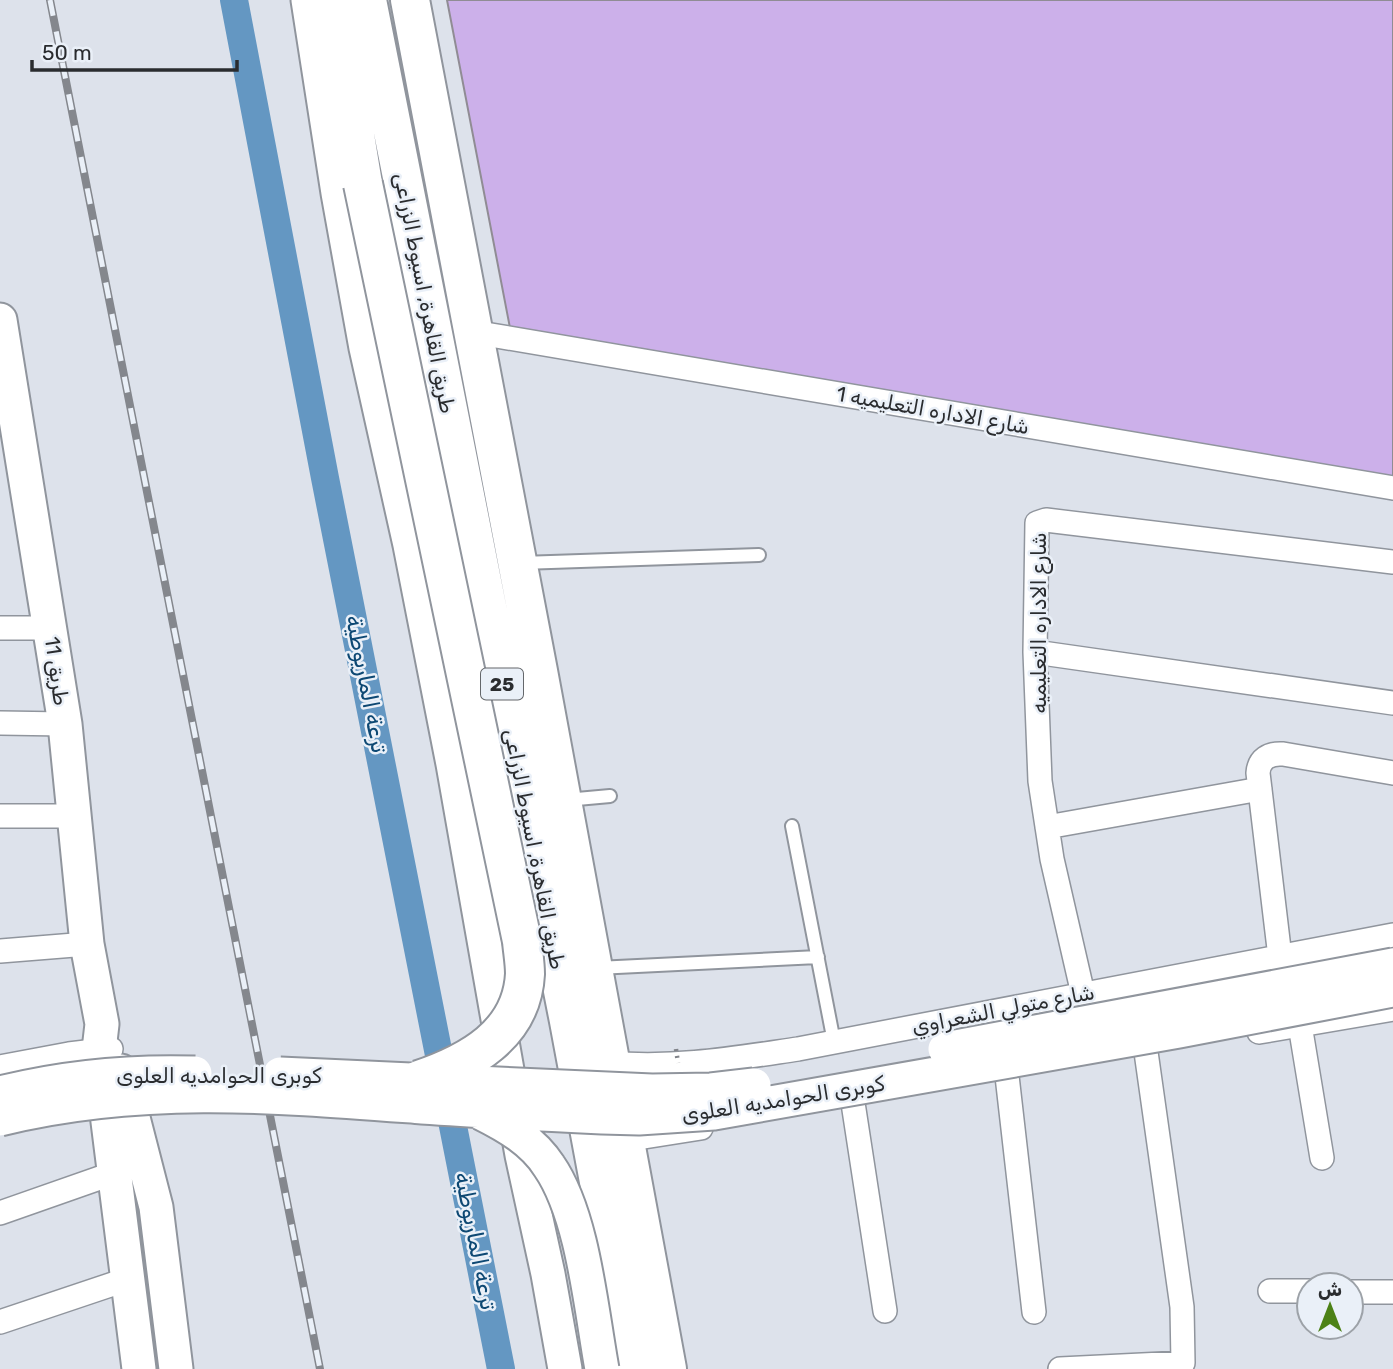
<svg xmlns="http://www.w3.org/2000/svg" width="1393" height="1369" font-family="Rubik,'Noto Sans Arabic',sans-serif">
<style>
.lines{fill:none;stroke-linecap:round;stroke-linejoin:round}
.canal{stroke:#6497c2;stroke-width:28}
.building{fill:#ccb0ea;stroke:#908c94;stroke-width:2}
.lane-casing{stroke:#90959d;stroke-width:16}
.street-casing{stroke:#90959d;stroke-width:26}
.secondary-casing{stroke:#90959d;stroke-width:37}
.highway-casing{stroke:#90959d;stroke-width:42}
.lane{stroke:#fff;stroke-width:12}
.street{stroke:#fff;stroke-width:23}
.secondary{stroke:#fff;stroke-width:33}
.highway{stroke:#fff;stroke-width:38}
.rail-casing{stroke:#84878d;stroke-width:8}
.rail{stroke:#eaf0f8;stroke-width:5;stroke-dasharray:16;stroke-linecap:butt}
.secondary-bridge-casing{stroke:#90959d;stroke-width:37;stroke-linecap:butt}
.highway-bridge-casing{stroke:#90959d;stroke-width:42;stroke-linecap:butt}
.path-bridge{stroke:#808389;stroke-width:4.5;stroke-dasharray:2 5;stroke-linecap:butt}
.secondary-bridge{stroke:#fff;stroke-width:33}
.highway-bridge{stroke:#fff;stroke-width:38}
.labels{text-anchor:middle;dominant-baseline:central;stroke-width:5;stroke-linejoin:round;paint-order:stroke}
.shield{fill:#eaf0f8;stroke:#64676b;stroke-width:2}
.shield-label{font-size:19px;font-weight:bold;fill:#2a2c2f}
.street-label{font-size:21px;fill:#2a2c2f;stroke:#eaf0f8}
.water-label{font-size:23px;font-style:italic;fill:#0d4873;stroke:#eaf0f8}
</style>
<rect width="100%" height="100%" fill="#dde2eb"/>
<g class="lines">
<path class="canal" d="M 234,0 L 325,478 L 501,1369"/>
</g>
<path class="building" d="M 447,0 L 1393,0 L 1393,481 L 510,328 Z"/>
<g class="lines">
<defs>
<path id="lane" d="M 521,563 L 759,555
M 566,800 L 610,796
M 792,826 L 834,1042
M 597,968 L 818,957"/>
<path id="street" d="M 473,332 L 1393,488
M 0,628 L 51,628
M 1035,652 L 1393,703
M 0,723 L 65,724
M 0,816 L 75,816
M 1047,827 L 1260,789
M 0,951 L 87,944
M 1280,957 L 1258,773 C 1259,759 1269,753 1283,754 L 1393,773
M 1083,994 L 1052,859 L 1040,781 L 1035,652 L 1037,523 L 1046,520 L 1393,562
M 1300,1025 L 1322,1158
M 1259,1032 L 1393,1009
M 610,1063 C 674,1069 736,1058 798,1049 L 1393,935
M 0,1067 L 69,1054 L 111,1049
M 1007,1076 L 1034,1312
M 853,1103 L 885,1311
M 625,1140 L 701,1128
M 0,1213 L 114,1173
M 1270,1291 L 1309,1291
M 1351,1292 L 1393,1292
M 0,1322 L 128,1279
M 1060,1369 L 1183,1363 L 1182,1307 L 1146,1052"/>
<path id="secondary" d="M 308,0 L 338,193 L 366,348 L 410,545 L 453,764 L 522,1155 L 548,1274 L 565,1369
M 0,320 L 65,724 L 87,944 L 102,1024 L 99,1050 L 139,1369
M 121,1071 L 156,1207 L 176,1369"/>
<path id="highway" d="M 335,0 L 338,31 L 363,184
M 367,0 L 569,1021 L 634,1369
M 410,0 L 538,671 L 667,1369"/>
</defs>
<use href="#lane" class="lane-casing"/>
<use href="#street" class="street-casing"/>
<use href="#secondary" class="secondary-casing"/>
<use href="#highway" class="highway-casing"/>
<use href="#lane" class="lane"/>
<use href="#street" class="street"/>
<use href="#secondary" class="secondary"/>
<use href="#highway" class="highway"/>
<defs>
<path id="rail" d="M 50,0 L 320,1369"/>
</defs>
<use href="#rail" class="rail-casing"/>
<use href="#rail" class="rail"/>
<defs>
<path id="secondary-bridge" d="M 945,1049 L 1393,965
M 280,1074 L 652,1091 L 711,1090 L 754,1085
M 0,1093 C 64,1077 129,1071 195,1073
M 481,1113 C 507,1126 533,1141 549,1166 C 583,1215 591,1309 602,1369
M 0,1119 C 142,1084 278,1096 422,1107 C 482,1111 542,1114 602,1117 L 639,1118 L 714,1113 L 1179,1031 L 1393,990"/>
<path id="highway-bridge" d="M 363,184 L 522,941 C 523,952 525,963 525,974 C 522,1035 469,1063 419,1080"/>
</defs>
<use href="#secondary-bridge" class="secondary-bridge-casing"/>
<use href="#highway-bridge" class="highway-bridge-casing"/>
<path class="path-bridge" d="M 676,1049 L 678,1063"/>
<use href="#secondary-bridge" class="secondary-bridge"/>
<use href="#highway-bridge" class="highway-bridge"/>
</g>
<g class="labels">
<rect class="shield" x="481" y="668.5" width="42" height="31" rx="5"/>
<g class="shield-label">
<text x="502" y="684">25</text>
</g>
<g class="street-label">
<text transform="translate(425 293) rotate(79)">طريق القاهرة, اسيوط الزراعى</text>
<text transform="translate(933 410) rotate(10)">شارع الاداره التعليميه 1</text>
<text transform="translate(1038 623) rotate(-90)">شارع الاداره التعليميه</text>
<text transform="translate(57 671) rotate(82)">طريق 11</text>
<text transform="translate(535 849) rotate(79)">طريق القاهرة, اسيوط الزراعى</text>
<text transform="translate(1003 1009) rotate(-11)">شارع متولي الشعراوي</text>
<text x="219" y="1075">كوبرى الحوامديه العلوى</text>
<text transform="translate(783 1099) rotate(-9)">كوبرى الحوامديه العلوى</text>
</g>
<g class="water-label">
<text transform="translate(367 684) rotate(79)">ترعة الماريوطية</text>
<text transform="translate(476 1241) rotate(79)">ترعة الماريوطية</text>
</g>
</g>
<g transform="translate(1330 1306)"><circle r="33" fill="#eaf0f8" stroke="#9da2a8" stroke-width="2"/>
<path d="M0-5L12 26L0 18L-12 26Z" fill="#4c8116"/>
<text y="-10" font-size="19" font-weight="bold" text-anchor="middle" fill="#2a2c2f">ش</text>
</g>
<path d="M32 60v10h205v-10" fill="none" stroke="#2a2c2f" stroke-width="3.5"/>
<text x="42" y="60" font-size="21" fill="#2a2c2f" stroke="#eaf0f8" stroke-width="5" paint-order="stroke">50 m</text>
</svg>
